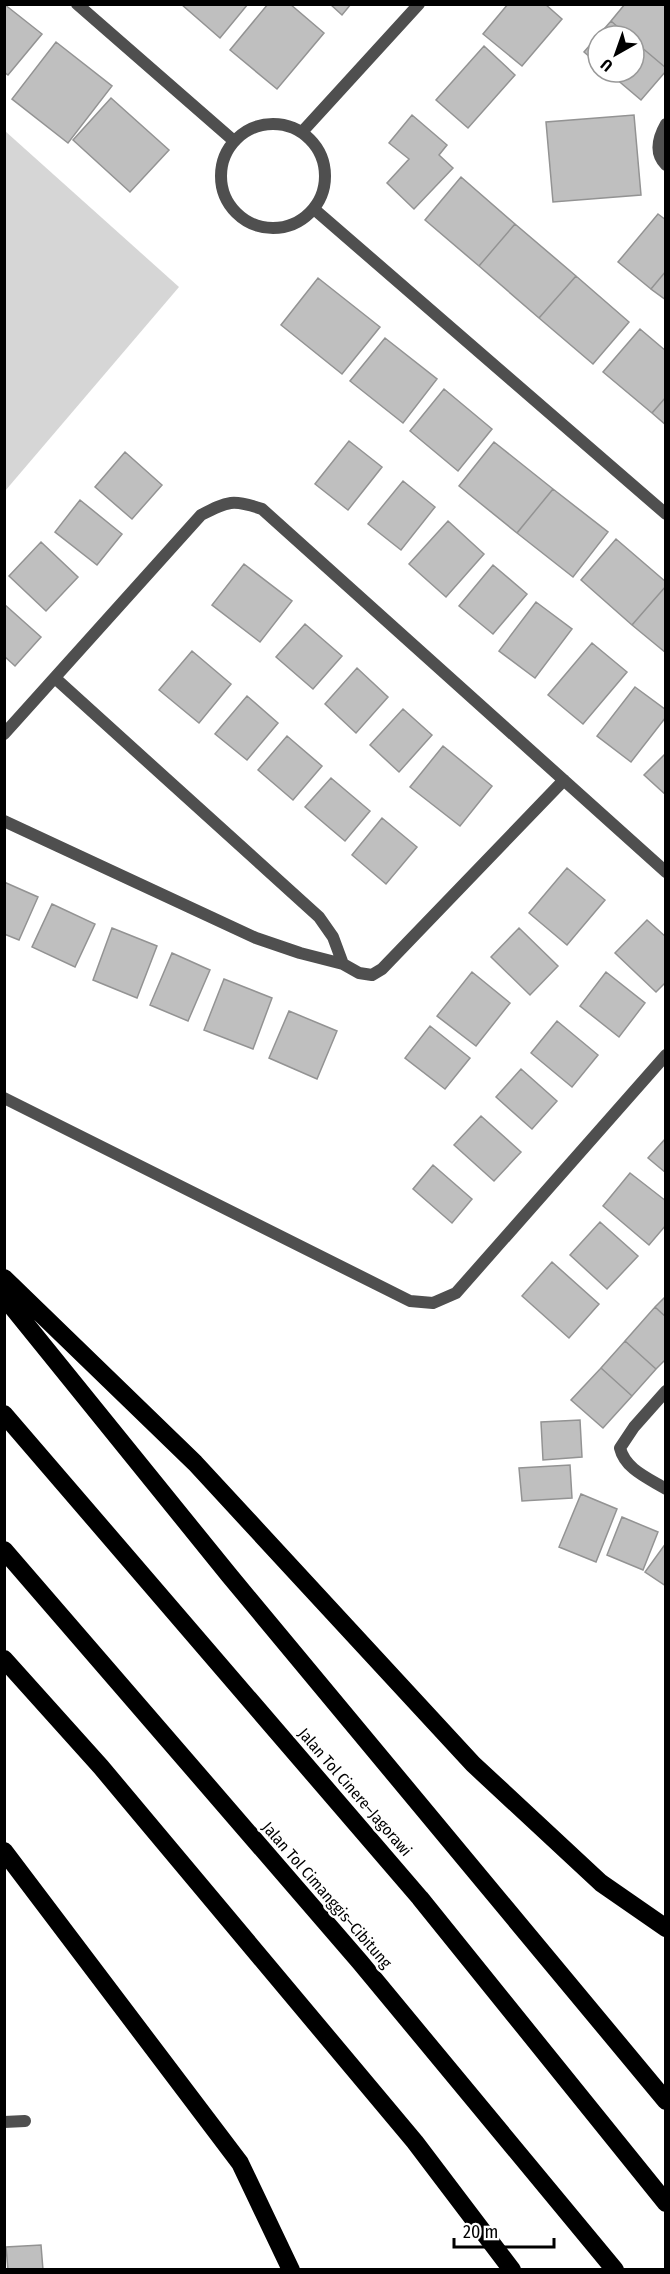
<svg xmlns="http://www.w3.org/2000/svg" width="670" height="2274" font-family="'Fira Sans Condensed',sans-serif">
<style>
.green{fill:#d6d6d6}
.building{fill:#bfbfbf;stroke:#939393;stroke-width:1.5}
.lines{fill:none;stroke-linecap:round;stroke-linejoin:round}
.street{stroke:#4f4f4f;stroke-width:12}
.highway{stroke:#000;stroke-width:18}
.labels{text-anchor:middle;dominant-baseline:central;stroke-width:5;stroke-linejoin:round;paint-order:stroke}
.street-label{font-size:16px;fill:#000;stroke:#fff}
</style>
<rect width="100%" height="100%" fill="#fff"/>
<path class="green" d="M 5,131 L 179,287 L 5,491 Z"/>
<path class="building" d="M 4,4 L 42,34 L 8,75 L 4,72 Z
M 181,4 L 248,4 L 220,38 Z
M 268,4 L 290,4 L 324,33 L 277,89 L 230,50 Z
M 330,4 L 351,4 L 342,15 Z
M 508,4 L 545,4 L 562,19 L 522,66 L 483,34 Z
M 625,4 L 663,4 L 666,6 L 666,68 L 634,41 L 634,36 L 628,36 L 611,21 Z
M 611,21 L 628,36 L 598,36 L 598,64 L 584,52 Z
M 634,41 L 666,68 L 666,71 L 641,100 L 608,72 L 634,72 Z
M 56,42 L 112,86 L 68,143 L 12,99 Z
M 484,46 L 515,75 L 468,128 L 436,100 Z
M 111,98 L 169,150 L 130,192 L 73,140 Z
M 412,115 L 447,145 L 439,155 L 453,168 L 414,209 L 387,183 L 409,159 L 389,143 Z
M 634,115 L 641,195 L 553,202 L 546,122 Z
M 461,177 L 515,224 L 479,266 L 425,220 Z
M 658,214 L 666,220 L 666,271 L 651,289 L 618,262 Z
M 515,224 L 576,276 L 539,318 L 479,266 Z
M 666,271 L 666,300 L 651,289 Z
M 576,276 L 629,322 L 593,364 L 539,318 Z
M 318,278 L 380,327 L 342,374 L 281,325 Z
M 640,329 L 666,351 L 666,397 L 652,413 L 603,372 Z
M 385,338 L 437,379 L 403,423 L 350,381 Z
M 444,389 L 492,429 L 458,471 L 410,431 Z
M 666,397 L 666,425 L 652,413 Z
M 349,441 L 382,467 L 348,510 L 315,484 Z
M 494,442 L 553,489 L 517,533 L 459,486 Z
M 125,452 L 162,485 L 132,519 L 95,487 Z
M 403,481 L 435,507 L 401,550 L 368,524 Z
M 553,489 L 608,532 L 573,577 L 517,533 Z
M 80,500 L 122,534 L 97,565 L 55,532 Z
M 448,521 L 484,554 L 446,597 L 409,564 Z
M 616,539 L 666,582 L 666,586 L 632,625 L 581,580 Z
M 41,542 L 78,577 L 46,611 L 9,576 Z
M 244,564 L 292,601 L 260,642 L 212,605 Z
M 493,565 L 527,594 L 493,634 L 459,606 Z
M 666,586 L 666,653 L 632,625 Z
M 536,602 L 572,629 L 535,678 L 499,651 Z
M 4,604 L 41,637 L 15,666 L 4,656 Z
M 305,624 L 342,656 L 313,689 L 276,657 Z
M 592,643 L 627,672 L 583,724 L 548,695 Z
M 192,651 L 231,684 L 199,723 L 159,690 Z
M 357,668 L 388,697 L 356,733 L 325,704 Z
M 635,687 L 666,710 L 666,717 L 631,762 L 597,736 Z
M 247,696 L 278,723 L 247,760 L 215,734 Z
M 403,709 L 432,735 L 399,772 L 370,745 Z
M 287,736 L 322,766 L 293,800 L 258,770 Z
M 443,746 L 492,786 L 460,826 L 410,787 Z
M 666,753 L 666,795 L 644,775 Z
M 331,778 L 370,811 L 345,841 L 305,807 Z
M 382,818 L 417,847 L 386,884 L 352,855 Z
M 567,868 L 605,900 L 567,945 L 529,913 Z
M 4,882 L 38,897 L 19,940 L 4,934 Z
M 52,904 L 95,924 L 75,967 L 32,947 Z
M 647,920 L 666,937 L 666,982 L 656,992 L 615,953 Z
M 112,928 L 157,946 L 137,998 L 93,980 Z
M 519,928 L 558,966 L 530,995 L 491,957 Z
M 172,953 L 210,970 L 188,1021 L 150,1005 Z
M 472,972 L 510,1003 L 476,1046 L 437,1016 Z
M 606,972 L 645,1003 L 619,1037 L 580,1006 Z
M 224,979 L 272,998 L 253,1049 L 204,1030 Z
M 289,1011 L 337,1031 L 317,1079 L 269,1058 Z
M 557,1021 L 598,1055 L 572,1087 L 531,1053 Z
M 430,1026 L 470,1058 L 445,1089 L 405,1058 Z
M 521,1069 L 557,1101 L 532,1129 L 496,1097 Z
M 481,1116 L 521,1152 L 494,1181 L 454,1145 Z
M 666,1138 L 666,1173 L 648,1158 Z
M 433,1165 L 472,1199 L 452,1223 L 413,1189 Z
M 630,1173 L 666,1201 L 666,1225 L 649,1245 L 603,1206 Z
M 600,1222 L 638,1256 L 607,1289 L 570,1255 Z
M 552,1262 L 599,1304 L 569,1338 L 522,1296 Z
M 666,1296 L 666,1317 L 655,1307 Z
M 655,1307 L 666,1317 L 666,1359 L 656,1369 L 625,1341 Z
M 625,1341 L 656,1369 L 632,1396 L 601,1368 Z
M 601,1368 L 632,1396 L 603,1428 L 571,1400 Z
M 580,1420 L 582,1457 L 543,1460 L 541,1422 Z
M 570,1465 L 572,1498 L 522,1501 L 519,1468 Z
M 581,1494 L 617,1509 L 596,1562 L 559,1547 Z
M 622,1517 L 658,1532 L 643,1570 L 607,1555 Z
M 666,1543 L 666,1586 L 645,1572 Z
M 41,2245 L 43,2270 L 8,2270 L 6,2247 Z"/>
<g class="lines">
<path class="street" d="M 77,4 L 234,141
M 666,124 C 658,138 654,153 666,165
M221 176a52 52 0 1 1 104 0a52 52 0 1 1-104 0Z
M 302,132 L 419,4
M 314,209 L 666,514
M 55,678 L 319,917 L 333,937 L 343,964
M 4,734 L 201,515 C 228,501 233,499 262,509 L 666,872
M 4,821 L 256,938 L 300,953 L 343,964 L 359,973 L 372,975 L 382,969 L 564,780
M 4,1098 L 410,1301 L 433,1303 L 456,1293 L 666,1055
M 666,1391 L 634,1427 L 620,1448 C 625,1469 648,1478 666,1489
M 4,2122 L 25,2121"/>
<path class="highway" d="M 4,1278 L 195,1463 L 473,1764 L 601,1883 L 666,1928
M 4,1297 L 229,1575 L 666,2101
M 4,1414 L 420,1898 L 666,2203
M 4,1550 L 360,1962 L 615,2270
M 4,1659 L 101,1767 L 415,2142 L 512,2270
M 4,1851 L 240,2163 L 291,2270"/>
</g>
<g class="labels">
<g class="street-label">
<text transform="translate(355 1792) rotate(49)">Jalan Tol Cinere–Jagorawi</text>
<text transform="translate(327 1895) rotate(49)">Jalan Tol Cimanggis–Cibitung</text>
</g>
</g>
<rect width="670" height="2274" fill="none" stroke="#000000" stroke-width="12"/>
<g transform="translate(616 54) rotate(220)"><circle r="28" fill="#ffffff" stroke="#999999" stroke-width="1.5"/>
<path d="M0-4.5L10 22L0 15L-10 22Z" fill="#000000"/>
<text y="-9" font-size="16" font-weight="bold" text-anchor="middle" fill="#000000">U</text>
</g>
<path d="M454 2238v9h100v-9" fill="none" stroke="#000000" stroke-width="3"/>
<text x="463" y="2238" font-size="18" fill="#000000" stroke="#ffffff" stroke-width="4.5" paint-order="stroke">20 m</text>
</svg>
